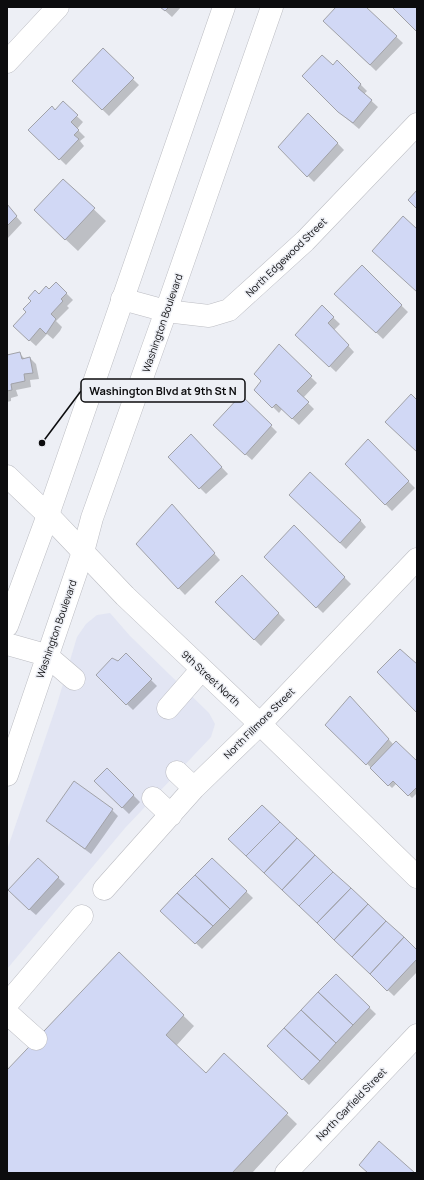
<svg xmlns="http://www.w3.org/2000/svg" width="424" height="1180" font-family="Manrope,sans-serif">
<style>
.built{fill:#e2e5f3}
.shadow{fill:#0003}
.building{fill:#d1d8f5;stroke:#a1a2a8}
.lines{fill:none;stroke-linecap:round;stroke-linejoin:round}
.minor-casing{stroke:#bcbdc3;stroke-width:23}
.major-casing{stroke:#bcbdc3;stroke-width:23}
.minor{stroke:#fff;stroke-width:22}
.major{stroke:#fff;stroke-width:22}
.labels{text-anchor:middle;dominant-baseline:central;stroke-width:3;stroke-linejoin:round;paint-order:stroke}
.street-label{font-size:10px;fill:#0c0c0e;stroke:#edeff5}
.leader{fill:none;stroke:#0c0c0e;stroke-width:1.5}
.callout-dot{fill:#0c0c0e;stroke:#edeff5;stroke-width:1.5}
.callout{fill:#edeff5;stroke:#0c0c0e;stroke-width:1.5}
.callout-label{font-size:11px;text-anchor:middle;font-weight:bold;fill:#0c0c0e}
</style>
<rect width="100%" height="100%" fill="#edeff5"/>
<path class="built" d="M 110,613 L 130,636 L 209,713 L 215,724 L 211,737 L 125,828 L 7,969 L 7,850 L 57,704 L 77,637 L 86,624 L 97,615 Z"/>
<path class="shadow" d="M 161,7 L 181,7 L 172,17 Z
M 337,7 L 364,7 L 403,43 L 376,71 L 324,21 Z
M 103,50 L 139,85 L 109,116 L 73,81 Z
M 337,61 L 367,91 L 364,94 L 378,107 L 359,129 L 346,118 L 304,76 L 333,66 Z
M 63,103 L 83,122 L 77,129 L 85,137 L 80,141 L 84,146 L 66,165 L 30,130 L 55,111 Z
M 309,114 L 344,150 L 314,182 L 279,147 Z
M 63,180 L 106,221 L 78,251 L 47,222 Z
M 7,206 L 22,223 L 7,239 Z
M 362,267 L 408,312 L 383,339 L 342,300 Z
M 56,283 L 73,300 L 67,306 L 69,308 L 56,321 L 62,327 L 60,331 L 53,339 L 47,334 L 36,346 L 14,326 L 27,312 L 39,295 L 49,290 Z
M 322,307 L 340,324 L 334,330 L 354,352 L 336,372 L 303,341 Z
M 279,346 L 317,383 L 303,398 L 314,409 L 299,425 L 282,409 L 279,413 L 256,390 L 263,381 Z
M 20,354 L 25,359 L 30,358 L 36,364 L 39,379 L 30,380 L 31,387 L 16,390 L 18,396 L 11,398 L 11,401 L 7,402 L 7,356 Z
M 241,396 L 277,432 L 252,460 L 221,432 Z
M 191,435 L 228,474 L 206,494 L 169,457 Z
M 368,441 L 415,488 L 392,511 L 346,464 Z
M 290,495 L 360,520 L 366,527 L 346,549 Z
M 178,512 L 220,560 L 185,595 L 137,544 Z
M 294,527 L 351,584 L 323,613 L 265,557 Z
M 242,576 L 285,620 L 261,646 L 216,602 Z
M 126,655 L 157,686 L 133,710 L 97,675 Z
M 356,704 L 393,744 L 417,763 L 417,793 L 412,798 L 397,783 L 392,788 L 327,725 Z
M 107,769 L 140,802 L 129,814 L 95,781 Z
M 112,810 L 118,816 L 91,854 L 47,821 Z
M 230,839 L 417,951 L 417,972 L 394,996 Z
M 38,859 L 65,884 L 36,915 L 15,897 Z
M 212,859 L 253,898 L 202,949 L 168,917 Z
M 119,953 L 194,1026 L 176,1046 L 206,1074 L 224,1054 L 297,1124 L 252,1173 L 7,1173 L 7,1071 Z
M 336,975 L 376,1014 L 309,1085 L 268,1046 Z"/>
<path class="building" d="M 160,7 L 169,7 L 165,11 Z
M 336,7 L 366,7 L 397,36 L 370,65 L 323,21 Z
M 392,7 L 417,7 L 417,30 L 416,31 Z
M 103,48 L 134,78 L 102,110 L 72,81 Z
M 322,55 L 333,65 L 337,60 L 361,84 L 358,88 L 372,100 L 353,123 L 338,112 L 302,76 Z
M 63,101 L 78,115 L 71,122 L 79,130 L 74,135 L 79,139 L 59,160 L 28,130 L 52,106 L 55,110 Z
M 308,113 L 338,143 L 307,177 L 278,147 Z
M 63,179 L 95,208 L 65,240 L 34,210 Z
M 417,190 L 417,209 L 408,200 Z
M 7,204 L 17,216 L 7,226 Z
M 403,216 L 417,229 L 417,292 L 372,251 Z
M 362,265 L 402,305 L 376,333 L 334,294 Z
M 56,282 L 67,293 L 61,299 L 63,301 L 51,314 L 56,319 L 46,334 L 40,328 L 29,341 L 13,326 L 26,312 L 23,309 L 31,301 L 28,298 L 35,290 L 39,294 L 46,286 L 49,289 Z
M 322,305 L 334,317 L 328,323 L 349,345 L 329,367 L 295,335 Z
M 279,344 L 312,376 L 297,391 L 309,402 L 292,419 L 276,404 L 272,408 L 254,390 L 261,381 L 254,374 Z
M 20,352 L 22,359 L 30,357 L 33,373 L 24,374 L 25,381 L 11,384 L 12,390 L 7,391 L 7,355 Z
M 411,394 L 417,400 L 417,452 L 385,422 Z
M 241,395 L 272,425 L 245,455 L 213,425 Z
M 191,434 L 222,467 L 199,489 L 168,457 Z
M 368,439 L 409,481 L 385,505 L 345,464 Z
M 310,472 L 361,520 L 340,543 L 289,495 Z
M 172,504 L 215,553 L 178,589 L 136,544 Z
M 294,525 L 345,577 L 316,608 L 264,557 Z
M 242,575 L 279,613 L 254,640 L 215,602 Z
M 400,649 L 417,664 L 417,713 L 377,672 Z
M 126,653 L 152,679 L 126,705 L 96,675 L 112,658 L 118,661 Z
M 350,696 L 389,739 L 366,765 L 325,725 Z
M 396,741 L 417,761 L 417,787 L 408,796 L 393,781 L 388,786 L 370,768 Z
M 107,768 L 134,795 L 122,808 L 94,781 Z
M 74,781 L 113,809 L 85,849 L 46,821 Z
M 262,805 L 280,822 L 246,856 L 228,839 Z
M 280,822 L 297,838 L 264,873 L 246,856 Z
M 297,838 L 315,855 L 282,890 L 264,873 Z
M 315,855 L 333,872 L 299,906 L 282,890 Z
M 38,858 L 59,877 L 29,910 L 8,890 Z
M 212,858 L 247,891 L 230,909 L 195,875 Z
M 333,872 L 351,888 L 317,923 L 299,906 Z
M 195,875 L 230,909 L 213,926 L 177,893 Z
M 351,888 L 368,904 L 334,940 L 317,923 Z
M 177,893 L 213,926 L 195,944 L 160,911 Z
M 368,904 L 386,921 L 352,957 L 334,940 Z
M 386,921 L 404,937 L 370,974 L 352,957 Z
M 404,937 L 417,950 L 417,959 L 387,991 L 370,974 Z
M 119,952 L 184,1015 L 166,1035 L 206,1073 L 224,1053 L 288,1113 L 232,1173 L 7,1173 L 7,1070 Z
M 336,974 L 370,1007 L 353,1025 L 318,992 Z
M 318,992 L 353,1025 L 336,1043 L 301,1010 Z
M 301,1010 L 336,1043 L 320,1061 L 284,1028 Z
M 284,1028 L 320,1061 L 302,1080 L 267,1046 Z
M 379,1141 L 415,1173 L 368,1173 L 359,1165 Z"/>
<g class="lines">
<defs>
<path id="minor" d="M 7,62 L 58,7
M 122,299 L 166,311 L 209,316 L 229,310 L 305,241 L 417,124
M 7,476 L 48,515 L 125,596 L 260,724 L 417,877
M 7,644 L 46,655 L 74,679
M 168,708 L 202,669
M 177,772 L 194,788
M 153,798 L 171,815
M 104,889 L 194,788 L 260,724 L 417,559
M 7,1004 L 82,916
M 7,1013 L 36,1039
M 286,1173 L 417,1035"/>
<path id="major" d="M 7,626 L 48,515 L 224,7
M 7,775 L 83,552 L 92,518 L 166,311 L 272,7"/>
</defs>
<use href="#minor" class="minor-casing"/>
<use href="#major" class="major-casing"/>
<use href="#minor" class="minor"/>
<use href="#major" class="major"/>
</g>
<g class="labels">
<g class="street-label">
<text transform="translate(286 257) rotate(-44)">North Edgewood Street</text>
<text transform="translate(162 323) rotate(-71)">Washington Boulevard</text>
<text transform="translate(56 629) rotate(-71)">Washington Boulevard</text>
<text transform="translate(211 678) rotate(43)">9th Street North</text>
<text transform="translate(259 723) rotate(-45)">North Fillmore Street</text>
<text transform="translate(351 1104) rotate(-46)">North Garfield Street</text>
</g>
</g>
<path class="leader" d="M42 443L81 391"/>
<circle class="callout-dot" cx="42" cy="443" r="4"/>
<rect class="callout" x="81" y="379" width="164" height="23" rx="4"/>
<g class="callout-label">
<text x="163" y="395">Washington Blvd at 9th St N</text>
</g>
<rect width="424" height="1180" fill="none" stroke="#0c0c0e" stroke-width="16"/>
</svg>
